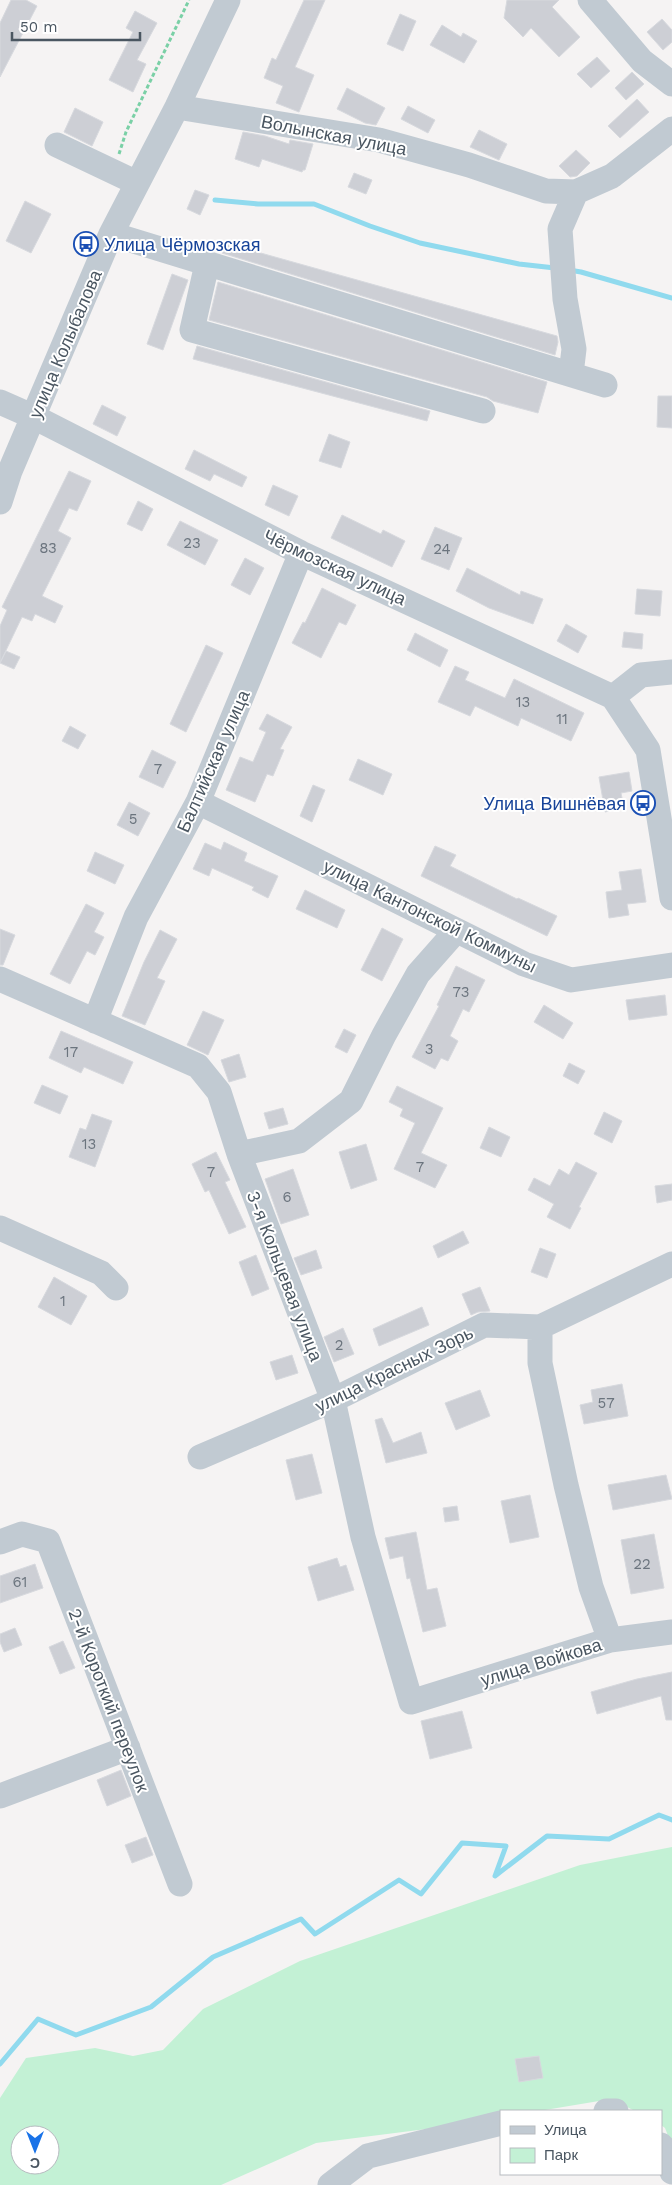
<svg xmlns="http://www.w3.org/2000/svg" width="672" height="2185" font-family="'Work Sans',sans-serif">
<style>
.green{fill:#c3f1d5;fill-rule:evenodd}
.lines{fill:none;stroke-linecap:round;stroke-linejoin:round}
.stream{stroke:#90daee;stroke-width:5}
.building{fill:#cdcfd5;stroke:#d7d9de}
.path{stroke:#7ad0a6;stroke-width:3;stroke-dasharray:4 2.5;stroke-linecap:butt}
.minor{stroke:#c1cad2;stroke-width:25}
.labels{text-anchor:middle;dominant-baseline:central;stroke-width:4;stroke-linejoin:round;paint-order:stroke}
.number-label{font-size:15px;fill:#6b747e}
.street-label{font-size:18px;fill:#4a5661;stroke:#fff}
.transit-label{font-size:18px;fill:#164399;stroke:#fff;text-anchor:start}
</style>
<rect width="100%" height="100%" fill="#f5f3f3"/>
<path class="green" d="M 672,1847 L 672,2146 L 665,2128 L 661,2125 L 661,2111 L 635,2111 L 611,2099 L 539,2111 L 501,2111 L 466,2124 L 316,2143 L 221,2185 L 0,2185 L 0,2098 L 26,2058 L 95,2048 L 133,2056 L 163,2050 L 203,2009 L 300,1961 L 580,1865 ZM 20,2135 L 50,2135 L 50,2165 L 20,2165 Z"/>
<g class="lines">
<path class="stream" d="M 215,200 L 258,204 L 314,204 L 370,226 L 420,243 L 519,264 L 555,268
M 569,270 L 581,272 L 672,298
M 0,2064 L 38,2019 L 76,2035 L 151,2007 L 213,1957 L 301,1919 L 315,1934 L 399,1880 L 421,1894 L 462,1843 L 506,1846 L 495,1876 L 547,1836 L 609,1839 L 659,1815 L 672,1820"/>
</g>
<path class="building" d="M 11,0 L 26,0 L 37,6 L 0,77 L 0,23 Z
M 304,0 L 325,0 L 295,67 L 314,75 L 299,112 L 276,103 L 283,86 L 264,78 L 272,58 L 276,60 Z
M 507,0 L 559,0 L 552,7 L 580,37 L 559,57 L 531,28 L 523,37 L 504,18 Z
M 135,11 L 157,23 L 137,60 L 146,64 L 133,92 L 109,80 L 133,32 L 126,28 Z
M 400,14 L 416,21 L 403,51 L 387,44 Z
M 662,19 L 672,30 L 672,42 L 663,50 L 647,32 Z
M 442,25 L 461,37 L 463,33 L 477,41 L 464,63 L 430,45 Z
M 597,57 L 610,71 L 591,88 L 577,74 Z
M 632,72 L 644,84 L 626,100 L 615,88 Z
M 347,88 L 385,108 L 376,125 L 365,123 L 337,109 Z
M 637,99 L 649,112 L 620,138 L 608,126 Z
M 408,106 L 435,120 L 428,133 L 401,119 Z
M 75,108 L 103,122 L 92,146 L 64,132 Z
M 479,130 L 507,144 L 499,160 L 470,147 Z
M 243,132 L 265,136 L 289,144 L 290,140 L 313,144 L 305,170 L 303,170 L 302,172 L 262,159 L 259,167 L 235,159 Z
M 576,150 L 590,163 L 577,176 L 570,177 L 559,166 Z
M 354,173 L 372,180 L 366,194 L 348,187 Z
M 195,190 L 209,195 L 200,215 L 187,209 Z
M 25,201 L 51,214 L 31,253 L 6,241 Z
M 225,243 L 557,336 L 558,342 L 555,355 L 222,253 Z
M 172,274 L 188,280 L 163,350 L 147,344 Z
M 218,282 L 547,382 L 538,413 L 493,401 L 487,397 L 209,320 Z
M 197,346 L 430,411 L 427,421 L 193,359 Z
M 658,396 L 672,396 L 672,428 L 657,427 Z
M 102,405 L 126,417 L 117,436 L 93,424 Z
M 329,434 L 350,442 L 341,468 L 319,461 Z
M 194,450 L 247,477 L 242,487 L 214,474 L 210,481 L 185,469 Z
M 69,471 L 91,481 L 77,511 L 69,508 L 58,531 L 71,538 L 42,596 L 63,606 L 55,623 L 35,614 L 32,621 L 22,617 L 0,663 L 0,626 L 7,610 L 2,607 Z
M 273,485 L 298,496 L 289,516 L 265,505 Z
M 138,501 L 153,509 L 142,531 L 127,524 Z
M 342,515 L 381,534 L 383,530 L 405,541 L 392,567 L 331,538 Z
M 180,521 L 218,540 L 205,565 L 167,545 Z
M 435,527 L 462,538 L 449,570 L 421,559 Z
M 245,558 L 264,568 L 250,595 L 231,585 Z
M 467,568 L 520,595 L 521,591 L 543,599 L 533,624 L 489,608 L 456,591 Z
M 322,588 L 356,605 L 346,625 L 339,622 L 321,658 L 292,643 L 303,622 L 305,623 Z
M 637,589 L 662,591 L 660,616 L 635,614 Z
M 566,624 L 587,636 L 578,653 L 557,641 Z
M 624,632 L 643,634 L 642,649 L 622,647 Z
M 415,633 L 448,650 L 440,667 L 407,650 Z
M 206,645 L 223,653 L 186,732 L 170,724 Z
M 6,651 L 20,657 L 14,669 L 0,663 Z
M 455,666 L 469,672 L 465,680 L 505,698 L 514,679 L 584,713 L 571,741 L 521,718 L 518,726 L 475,706 L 470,716 L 438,702 Z
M 267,714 L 292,727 L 280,749 L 284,750 L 273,776 L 267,774 L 255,802 L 226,790 L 240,757 L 253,762 L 266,732 L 259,729 Z
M 70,726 L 86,735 L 78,749 L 62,741 Z
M 152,750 L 176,762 L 163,788 L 139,777 Z
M 358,759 L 392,774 L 383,795 L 349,780 Z
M 629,772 L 632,791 L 621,793 L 624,808 L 605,812 L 599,777 Z
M 313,785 L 325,790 L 312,822 L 300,816 Z
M 129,802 L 150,813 L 138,836 L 117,825 Z
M 224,842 L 247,853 L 244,861 L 278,876 L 268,898 L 252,890 L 254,887 L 212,868 L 209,876 L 193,869 L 205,843 L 221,850 Z
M 435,846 L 456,855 L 450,866 L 517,899 L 518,898 L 557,916 L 547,936 L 421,876 Z
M 95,852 L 124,865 L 115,884 L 87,871 Z
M 641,869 L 646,902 L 627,904 L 629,915 L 609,918 L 606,892 L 622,890 L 619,872 Z
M 305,890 L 345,910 L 337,928 L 296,909 Z
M 86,904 L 104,913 L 94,932 L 104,937 L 95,955 L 87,951 L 70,984 L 50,974 Z
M 382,928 L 403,939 L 382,981 L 361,970 Z
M 0,929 L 15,935 L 3,965 L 0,965 Z
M 160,930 L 177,939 L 157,978 L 165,981 L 145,1025 L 122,1016 L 144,962 Z
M 456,966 L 485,980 L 469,1012 L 463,1009 L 450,1036 L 458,1041 L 448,1061 L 441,1058 L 435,1069 L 412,1057 L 439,1006 L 437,1005 Z
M 665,995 L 667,1015 L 629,1020 L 626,1000 Z
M 544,1005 L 573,1023 L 563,1039 L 534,1022 Z
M 203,1011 L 224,1020 L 208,1055 L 187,1045 Z
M 344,1029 L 356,1035 L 347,1053 L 335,1047 Z
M 61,1031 L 133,1062 L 123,1084 L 84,1067 L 81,1073 L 49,1058 Z
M 239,1054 L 246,1077 L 229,1082 L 221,1060 Z
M 569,1063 L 585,1071 L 578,1084 L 563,1076 Z
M 42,1085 L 68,1096 L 60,1114 L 34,1103 Z
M 397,1086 L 443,1108 L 421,1153 L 447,1165 L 435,1188 L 394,1169 L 415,1123 L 400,1116 L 403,1109 L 389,1102 Z
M 283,1108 L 288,1124 L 269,1129 L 264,1113 Z
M 604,1112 L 622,1121 L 612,1143 L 594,1134 Z
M 92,1114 L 112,1121 L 95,1167 L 69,1157 L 80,1128 L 86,1130 Z
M 489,1127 L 510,1137 L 501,1157 L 480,1148 Z
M 366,1144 L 377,1180 L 351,1189 L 339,1152 Z
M 216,1152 L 230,1180 L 225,1182 L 246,1227 L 229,1234 L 209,1190 L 205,1192 L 192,1164 Z
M 576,1162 L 597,1173 L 579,1207 L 581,1208 L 570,1229 L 547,1217 L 554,1204 L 528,1190 L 534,1178 L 550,1186 L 559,1169 L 569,1175 Z
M 293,1169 L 309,1215 L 281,1224 L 265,1179 Z
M 672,1184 L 672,1200 L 657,1203 L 655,1186 Z
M 463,1231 L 469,1243 L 438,1258 L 433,1246 Z
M 540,1248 L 556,1254 L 547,1278 L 531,1272 Z
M 316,1250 L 322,1268 L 301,1275 L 294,1258 Z
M 256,1255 L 269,1289 L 252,1296 L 239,1262 Z
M 54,1277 L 87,1296 L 71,1325 L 38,1307 Z
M 480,1287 L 490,1311 L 478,1312 L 471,1315 L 462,1294 Z
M 422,1307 L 429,1325 L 379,1346 L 373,1329 Z
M 343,1328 L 354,1354 L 334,1362 L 324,1337 Z
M 292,1355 L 298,1373 L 276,1380 L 270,1362 Z
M 622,1384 L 628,1416 L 584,1424 L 580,1405 L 593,1402 L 591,1390 Z
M 480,1390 L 490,1416 L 456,1430 L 445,1403 Z
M 382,1418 L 393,1443 L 421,1432 L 427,1453 L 386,1463 L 375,1420 Z
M 312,1454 L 322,1493 L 296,1500 L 286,1460 Z
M 666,1475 L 672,1499 L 613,1510 L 608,1485 Z
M 530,1495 L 539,1537 L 510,1543 L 501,1501 Z
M 457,1506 L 459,1520 L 445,1522 L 443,1508 Z
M 416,1532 L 427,1590 L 437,1588 L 446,1626 L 423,1632 L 410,1578 L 407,1579 L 403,1556 L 390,1559 L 385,1538 Z
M 654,1534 L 664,1588 L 631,1594 L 621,1540 Z
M 337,1558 L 340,1567 L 346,1565 L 354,1590 L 318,1601 L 308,1567 Z
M 35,1564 L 43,1588 L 0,1603 L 0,1576 Z
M 15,1628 L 22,1645 L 4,1652 L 0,1642 L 0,1634 Z
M 63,1641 L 75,1668 L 60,1674 L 49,1647 Z
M 672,1672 L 672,1720 L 666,1720 L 661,1696 L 597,1714 L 591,1692 L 637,1679 Z
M 462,1711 L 472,1748 L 430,1759 L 421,1721 Z
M 121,1770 L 131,1796 L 107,1806 L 97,1780 Z
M 146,1837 L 153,1855 L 132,1863 L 125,1845 Z
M 539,2056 L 543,2078 L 519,2082 L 515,2059 Z"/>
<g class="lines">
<path class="path" d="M 119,154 L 126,132 L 189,0"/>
<path class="minor" d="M 590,0 L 642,61 L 672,84
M 177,107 L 379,140 L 469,165 L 546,191 L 576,192 L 612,176 L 672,129
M 57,145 L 137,183
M 111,234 L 605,385
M 207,264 L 192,330 L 483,411
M 571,374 L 574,349 L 565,299 L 560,229 L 576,192
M 0,402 L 34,417 L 301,553 L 613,697 L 648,750 L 672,898
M 0,502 L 10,471 L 111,234 L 177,107 L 228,0
M 613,697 L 641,675 L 672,672
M 198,802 L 524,964 L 571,980 L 672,965
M 0,979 L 198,1066 L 219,1092 L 239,1154 L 333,1400 L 363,1537 L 411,1702 L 610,1640 L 672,1632
M 95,1021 L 136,917 L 198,802 L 301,553
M 239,1154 L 299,1141 L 351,1101 L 384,1035 L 418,974 L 456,931
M 0,1228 L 101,1273 L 116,1288
M 540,1327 L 540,1363 L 566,1485 L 591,1587 L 610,1640
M 200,1457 L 333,1400 L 484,1325 L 540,1327 L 672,1264
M 0,1542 L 22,1534 L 48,1541 L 180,1884
M 0,1796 L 128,1748
M 606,2111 L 616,2111
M 661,2145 L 663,2147 L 672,2172
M 330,2185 L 368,2156 L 501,2123"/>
</g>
<defs>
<symbol id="bus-ring" viewBox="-11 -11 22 22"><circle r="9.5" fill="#fff" stroke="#1a4fb4" stroke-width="1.5"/><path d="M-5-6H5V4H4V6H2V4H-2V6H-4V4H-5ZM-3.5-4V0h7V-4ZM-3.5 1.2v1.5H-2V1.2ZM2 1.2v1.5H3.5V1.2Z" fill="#1a4fb4"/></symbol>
</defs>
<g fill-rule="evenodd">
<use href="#bus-ring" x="72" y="230" width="28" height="28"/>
<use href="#bus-ring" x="629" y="789" width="28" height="28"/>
</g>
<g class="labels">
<g class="number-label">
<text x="192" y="543">23</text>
<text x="48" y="548">83</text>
<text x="442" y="549">24</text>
<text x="523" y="702">13</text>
<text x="562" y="719">11</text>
<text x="158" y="769">7</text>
<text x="133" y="819">5</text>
<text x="461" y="992">73</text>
<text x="429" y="1049">3</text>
<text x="71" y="1052">17</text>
<text x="89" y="1144">13</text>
<text x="420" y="1167">7</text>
<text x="211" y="1172">7</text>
<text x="287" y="1197">6</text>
<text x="63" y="1301">1</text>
<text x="339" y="1345">2</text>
<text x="606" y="1403">57</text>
<text x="642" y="1564">22</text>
<text x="20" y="1582">61</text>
</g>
<g class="street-label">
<text transform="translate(334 135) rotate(11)">Волынская улица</text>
<text transform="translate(65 344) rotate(-67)">улица Колыбалова</text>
<text transform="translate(335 567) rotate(25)">Чёрмозская улица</text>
<text transform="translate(213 761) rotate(-66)">Балтийская улица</text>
<text transform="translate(430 916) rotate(26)">улица Кантонской Коммуны</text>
<text transform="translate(285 1276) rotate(69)">3-я Кольцевая улица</text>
<text transform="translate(394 1369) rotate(-26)">улица Красных Зорь</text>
<text transform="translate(541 1662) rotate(-17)">улица Войкова</text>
<text transform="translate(109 1700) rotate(69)">2-й Короткий переулок</text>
</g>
<g class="transit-label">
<text x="104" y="244">Улица Чёрмозская</text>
<text x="626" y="803" text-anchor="end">Улица Вишнёвая</text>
</g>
</g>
<rect x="500" y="2110" width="162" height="65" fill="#ffffff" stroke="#b7bbc0"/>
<rect x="510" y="2126" width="25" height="8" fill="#c1cad2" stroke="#b7bbc0"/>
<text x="544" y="2135" font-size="15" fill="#4a5661">Улица</text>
<rect x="510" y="2148" width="25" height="15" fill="#c3f1d5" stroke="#b7bbc0"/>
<text x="544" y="2160" font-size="15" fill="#4a5661">Парк</text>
<g transform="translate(35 2150) rotate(180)"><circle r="24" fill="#ffffff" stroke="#b7bbc0"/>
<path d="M0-4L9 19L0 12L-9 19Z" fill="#1a73e8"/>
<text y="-8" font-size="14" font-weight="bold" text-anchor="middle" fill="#4a5661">С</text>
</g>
<path d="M12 32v8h128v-8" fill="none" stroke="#4a5661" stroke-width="2.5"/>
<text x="20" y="32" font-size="15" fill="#4a5661" stroke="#ffffff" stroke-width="4" paint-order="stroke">50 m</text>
</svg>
